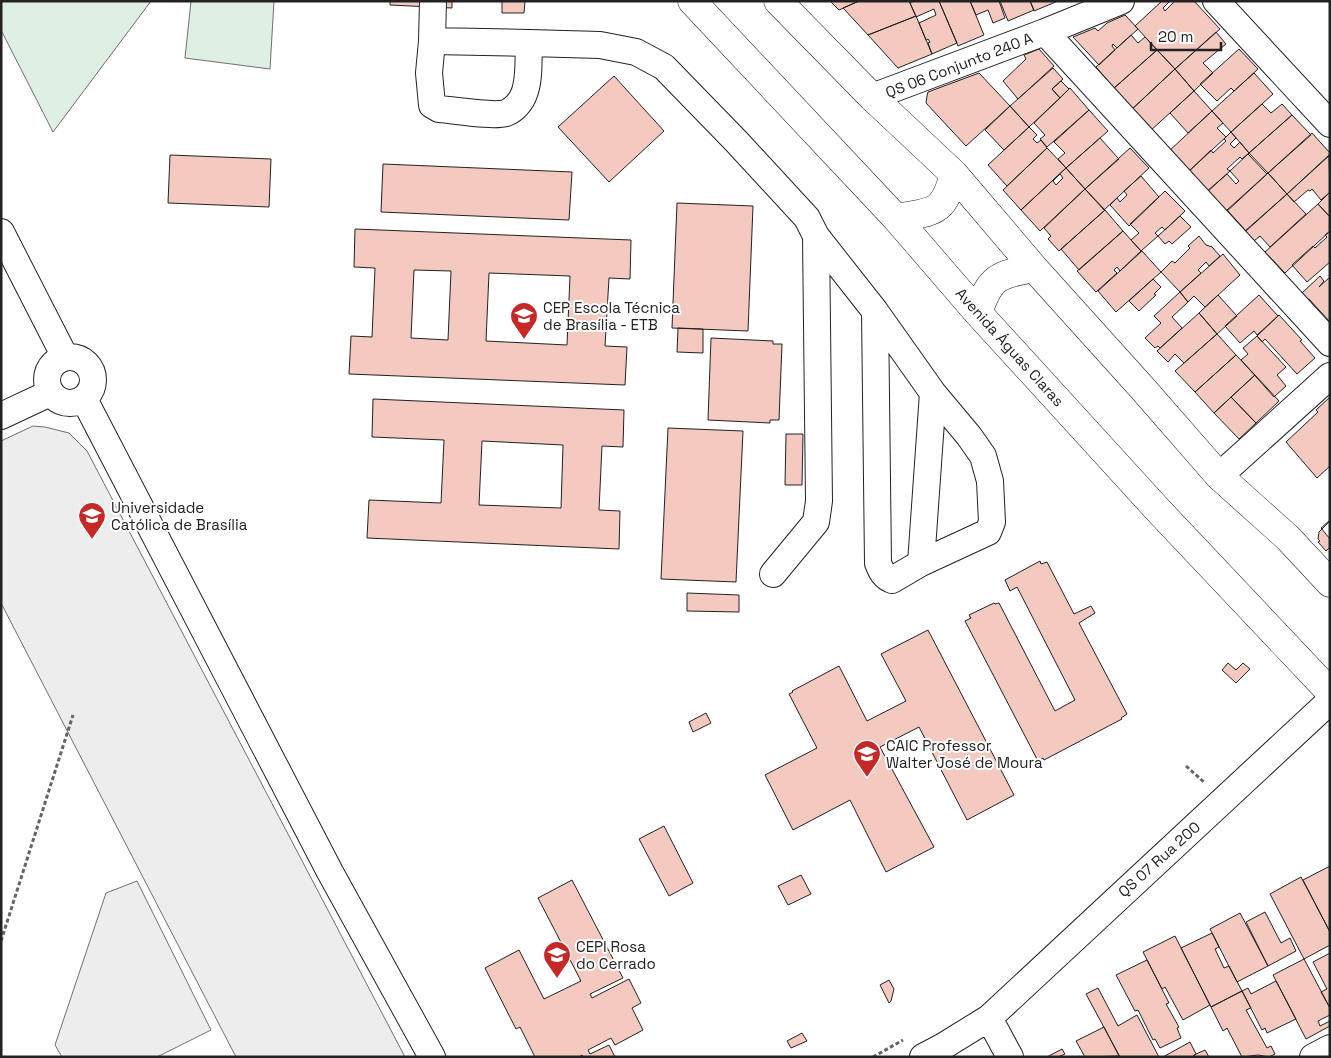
<svg xmlns="http://www.w3.org/2000/svg" width="1331" height="1058" font-family="'Space Grotesk',sans-serif">
<style>
.green{fill:#e0efe3;stroke:#6f6f6f}
.parking{fill:#ededed;stroke:#6f6f6f}
.building{fill:#f3c9c0;stroke:#222;fill-rule:evenodd}
.lines{fill:none;stroke-linecap:round;stroke-linejoin:round}
.minor-casing{stroke:#222;stroke-width:28}
.major-casing{stroke:#222;stroke-width:29}
.path{stroke:#646464;stroke-width:3;stroke-dasharray:4 2.5;stroke-linecap:butt}
.minor{stroke:#fff;stroke-width:26}
.major{stroke:#fff;stroke-width:28}
.labels{text-anchor:middle;dominant-baseline:central;stroke-width:4;stroke-linejoin:round;paint-order:stroke}
.street-label{font-size:15px;fill:#222;stroke:#fff}
.poi-label{font-size:15px;fill:#222;stroke:#fff;text-anchor:start}
</style>
<rect width="100%" height="100%" fill="#fff"/>
<path class="green" d="M 1,1 L 151,1 L 53,132 L 1,30 Z
M 191,1 L 274,1 L 270,69 L 185,58 Z"/>
<path class="parking" d="M 33,426 L 45,427 L 69,433 L 87,451 L 405,1057 L 236,1057 L 1,603 L 1,441 Z
M 137,881 L 211,1030 L 157,1057 L 62,1057 L 55,1045 L 106,893 Z"/>
<path class="building" d="M 390,1 L 452,1 L 452,8 L 390,5 Z
M 502,1 L 525,1 L 524,13 L 502,13 Z
M 830,1 L 859,1 L 839,10 Z
M 859,1 L 909,1 L 916,16 L 868,35 L 843,8 Z
M 914,1 L 939,1 L 957,43 L 932,54 L 928,43 L 930,42 L 928,39 L 926,40 L 919,23 L 936,15 L 934,9 L 916,17 L 910,3 Z
M 939,1 L 970,1 L 984,35 L 958,46 Z
M 970,1 L 999,1 L 1005,18 L 993,23 L 988,10 L 976,15 Z
M 1000,1 L 1030,1 L 1034,10 L 1008,21 Z
M 1030,1 L 1058,1 L 1034,11 Z
M 1162,1 L 1170,1 L 1163,8 L 1165,11 L 1175,1 L 1194,1 L 1220,29 L 1175,69 L 1135,26 Z
M 1125,15 L 1138,29 L 1117,48 L 1113,44 L 1112,46 L 1115,50 L 1099,65 L 1073,37 L 1095,28 L 1098,31 L 1107,23 Z
M 916,16 L 932,54 L 898,68 L 868,35 Z
M 1216,32 L 1226,44 L 1203,63 L 1213,73 L 1194,91 L 1175,69 Z
M 1131,35 L 1138,43 L 1145,37 L 1157,50 L 1114,88 L 1096,67 Z
M 1039,49 L 1054,66 L 1018,99 L 1003,81 L 1026,59 L 1024,55 Z
M 1239,49 L 1258,69 L 1234,91 L 1231,88 L 1217,101 L 1200,84 Z
M 1157,50 L 1175,69 L 1130,111 L 1111,91 Z
M 1053,68 L 1063,79 L 1052,89 L 1060,98 L 1029,127 L 1010,106 Z
M 1175,69 L 1194,91 L 1149,132 L 1130,111 Z
M 979,73 L 1010,106 L 966,146 L 926,103 L 927,96 L 928,92 Z
M 1254,73 L 1273,94 L 1231,132 L 1212,111 Z
M 614,76 L 664,131 L 609,182 L 558,127 Z
M 1061,81 L 1069,89 L 1060,98 L 1052,89 Z
M 1070,88 L 1089,110 L 1047,147 L 1040,139 L 1045,135 L 1034,123 Z
M 1194,91 L 1212,111 L 1188,133 L 1170,113 Z
M 1262,104 L 1271,113 L 1282,104 L 1292,115 L 1249,153 L 1231,132 Z
M 1010,106 L 1029,127 L 1004,150 L 985,130 Z
M 1089,110 L 1108,131 L 1066,168 L 1058,159 L 1065,153 L 1054,142 Z
M 1212,111 L 1223,123 L 1217,128 L 1226,137 L 1187,173 L 1168,152 Z
M 1292,115 L 1311,135 L 1268,173 L 1249,153 Z
M 1029,127 L 1037,135 L 1033,139 L 1037,143 L 1041,140 L 1047,148 L 1007,186 L 988,165 Z
M 1231,132 L 1236,138 L 1230,144 L 1234,148 L 1240,142 L 1249,153 L 1242,159 L 1240,157 L 1227,169 L 1230,171 L 1206,193 L 1187,173 L 1211,150 L 1213,153 L 1226,141 L 1224,139 Z
M 1312,133 L 1330,153 L 1330,155 L 1287,194 L 1268,173 Z
M 1100,138 L 1119,159 L 1085,189 L 1066,168 Z
M 1047,148 L 1066,168 L 1021,210 L 1003,190 Z
M 1130,148 L 1149,168 L 1104,210 L 1085,189 Z
M 1248,154 L 1267,174 L 1225,213 L 1206,192 L 1227,174 L 1236,184 L 1239,181 L 1230,171 Z
M 170,155 L 271,159 L 269,207 L 168,203 Z
M 1329,155 L 1330,192 L 1321,200 L 1312,189 L 1310,191 L 1308,190 L 1294,202 L 1287,194 Z
M 383,164 L 572,172 L 569,220 L 381,212 Z
M 1066,168 L 1085,189 L 1040,231 L 1021,210 ZM 1060,174 L 1063,178 L 1056,185 L 1053,181 Z
M 1268,173 L 1287,194 L 1246,231 L 1227,210 Z
M 1141,176 L 1159,197 L 1129,226 L 1110,205 L 1117,198 L 1120,202 L 1127,195 L 1124,191 Z
M 1085,189 L 1105,210 L 1059,251 L 1048,239 L 1051,236 L 1044,228 Z
M 1165,191 L 1185,211 L 1165,230 L 1162,227 L 1155,233 L 1158,236 L 1141,251 L 1131,240 L 1139,233 L 1130,224 Z
M 1330,192 L 1330,217 L 1318,204 Z
M 1287,194 L 1306,214 L 1270,247 L 1260,236 L 1254,241 L 1245,231 Z
M 677,203 L 753,206 L 748,331 L 672,328 Z
M 1318,204 L 1330,217 L 1330,231 L 1285,273 L 1265,252 Z
M 1105,210 L 1123,231 L 1079,270 L 1061,249 Z
M 1180,216 L 1191,227 L 1172,244 L 1169,241 L 1165,244 L 1158,236 Z
M 355,229 L 631,240 L 630,279 L 609,278 L 605,346 L 627,347 L 625,385 L 349,374 L 351,336 L 372,337 L 375,268 L 354,267 ZM 414,270 L 451,271 L 448,340 L 411,338 ZM 489,273 L 570,276 L 567,345 L 486,341 Z
M 1123,231 L 1141,251 L 1120,271 L 1117,267 L 1114,270 L 1117,273 L 1096,292 L 1077,271 Z
M 1330,231 L 1330,262 L 1307,282 L 1292,265 L 1313,246 L 1315,248 L 1327,237 L 1325,235 Z
M 1199,236 L 1206,245 L 1212,247 L 1220,256 L 1209,266 L 1206,262 L 1198,270 L 1201,273 L 1180,292 L 1161,272 L 1172,261 L 1175,263 L 1190,248 L 1188,246 Z
M 1142,251 L 1161,272 L 1116,312 L 1098,291 Z
M 1223,254 L 1240,275 L 1205,307 L 1194,296 L 1188,302 L 1180,292 Z
M 1320,276 L 1324,281 L 1319,287 L 1330,277 L 1330,322 L 1309,299 L 1307,300 L 1301,294 Z
M 1153,279 L 1161,287 L 1154,294 L 1156,295 L 1139,311 L 1129,301 Z
M 1180,292 L 1188,302 L 1172,317 L 1182,328 L 1160,348 L 1158,346 L 1155,348 L 1145,338 L 1161,323 L 1154,316 Z
M 1218,295 L 1237,316 L 1217,334 L 1199,313 Z
M 1259,295 L 1278,316 L 1257,335 L 1254,331 L 1240,343 L 1225,326 Z
M 1199,313 L 1217,334 L 1184,363 L 1175,354 L 1168,362 L 1157,351 Z
M 1279,315 L 1302,340 L 1300,341 L 1315,358 L 1297,374 L 1265,339 L 1262,342 L 1257,336 Z
M 678,328 L 703,329 L 703,353 L 677,352 Z
M 1217,334 L 1236,355 L 1195,392 L 1175,371 Z
M 1257,336 L 1286,367 L 1277,375 L 1286,386 L 1274,397 L 1241,360 L 1248,354 L 1243,348 Z
M 711,338 L 773,341 L 773,344 L 782,344 L 779,420 L 770,420 L 770,423 L 708,420 Z
M 1236,355 L 1255,375 L 1214,413 L 1195,392 Z
M 1255,375 L 1279,401 L 1256,423 L 1231,397 Z
M 1231,397 L 1256,423 L 1239,439 L 1214,413 Z
M 1330,397 L 1330,466 L 1317,478 L 1286,442 L 1318,412 L 1316,410 Z
M 373,399 L 624,410 L 623,447 L 602,446 L 599,510 L 620,511 L 619,549 L 367,538 L 369,500 L 441,503 L 444,440 L 372,437 ZM 482,441 L 563,445 L 561,508 L 479,505 Z
M 668,428 L 743,431 L 736,582 L 661,579 Z
M 786,434 L 803,434 L 802,485 L 785,485 Z
M 1330,520 L 1330,539 L 1321,528 Z
M 1330,521 L 1330,547 L 1326,551 L 1318,542 L 1320,541 L 1318,539 L 1319,532 Z
M 1040,561 L 1041,564 L 1047,562 L 1074,614 L 1091,606 L 1095,613 L 1079,623 L 1127,714 L 1121,718 L 1122,719 L 1044,760 L 1043,758 L 1038,761 L 965,621 L 971,618 L 969,615 L 994,603 L 995,604 L 999,603 L 1055,711 L 1075,700 L 1017,587 L 1010,591 L 1005,580 Z
M 687,593 L 739,595 L 739,612 L 687,611 Z
M 928,630 L 1014,795 L 967,820 L 919,727 L 880,747 L 934,847 L 886,872 L 850,800 L 793,830 L 765,775 L 817,748 L 789,694 L 793,692 L 792,691 L 839,666 L 867,721 L 906,701 L 881,654 Z
M 1228,663 L 1236,670 L 1243,663 L 1250,669 L 1236,683 L 1222,670 Z
M 706,713 L 711,723 L 693,732 L 689,722 Z
M 664,826 L 693,883 L 669,896 L 639,839 Z
M 1330,866 L 1330,932 L 1303,880 Z
M 801,875 L 811,894 L 788,905 L 778,886 Z
M 1301,877 L 1330,932 L 1330,945 L 1304,959 L 1270,894 Z
M 572,880 L 623,978 L 590,994 L 592,998 L 629,979 L 641,1003 L 632,1008 L 643,1030 L 615,1045 L 611,1038 L 588,1050 L 590,1054 L 609,1045 L 615,1057 L 583,1057 L 582,1055 L 579,1057 L 535,1057 L 520,1027 L 516,1029 L 485,968 L 519,950 L 544,999 L 581,981 L 538,898 Z
M 1265,912 L 1281,943 L 1290,938 L 1296,951 L 1268,966 L 1246,922 Z
M 1240,913 L 1268,966 L 1237,982 L 1210,929 Z
M 1212,933 L 1219,947 L 1215,949 L 1224,968 L 1229,966 L 1242,991 L 1211,1007 L 1181,948 Z
M 1175,936 L 1210,1005 L 1183,1020 L 1165,987 L 1162,989 L 1143,952 Z
M 1330,953 L 1330,1008 L 1321,992 L 1327,989 L 1313,962 Z
M 1304,959 L 1330,1008 L 1330,1015 L 1318,1021 L 1320,1026 L 1330,1021 L 1330,1026 L 1306,1039 L 1273,975 Z
M 1147,960 L 1169,1003 L 1166,1004 L 1179,1027 L 1177,1028 L 1181,1038 L 1160,1048 L 1155,1039 L 1153,1040 L 1138,1010 L 1135,1011 L 1116,975 Z
M 889,980 L 894,989 L 891,1001 L 889,1003 L 880,985 Z
M 1276,981 L 1296,1019 L 1267,1033 L 1265,1028 L 1262,1030 L 1242,991 L 1248,988 L 1251,994 Z
M 1098,988 L 1118,1026 L 1137,1015 L 1159,1057 L 1120,1057 L 1086,994 Z
M 1242,991 L 1251,1008 L 1246,1010 L 1267,1048 L 1271,1046 L 1275,1054 L 1269,1057 L 1258,1055 L 1242,1057 L 1227,1028 L 1223,1031 L 1211,1007 Z
M 1104,1027 L 1119,1056 L 1085,1057 L 1076,1041 Z
M 802,1033 L 807,1041 L 791,1048 L 787,1041 Z
M 1190,1042 L 1196,1054 L 1192,1057 L 1163,1057 Z
M 1062,1049 L 1065,1054 L 1058,1057 L 1047,1057 Z
M 1205,1050 L 1209,1057 L 1192,1057 L 1196,1054 Z"/>
<g class="lines">
<defs>
<path id="minor" d="M 1121,1 L 1045,32 L 1330,343
M 1216,1 L 1330,124
M 432,41 L 529,43 C 528,59 530,79 524,94 C 521,102 514,110 506,113 C 492,117 455,110 439,109 L 432,105 L 429,73 L 432,41 L 433,1
M 529,43 L 600,45 L 636,52 L 664,67 L 736,141 L 807,218 L 816,236 L 819,501 L 816,522 L 773,574
M 872,97 L 1045,32
M 1,232 L 65,357
M 816,236 L 875,311 L 933,393 L 969,436 L 983,456 L 990,481 L 992,522 L 988,532 L 921,563 L 892,580 C 884,577 881,571 878,563 L 875,311
M47 380a23 23 0 1 1 46 0a23 23 0 1 1-46 0Z
M 84,399 L 330,872 L 432,1057
M 1,416 L 50,393
M 1219,476 L 1330,376
M 921,563 L 933,393
M 989,1018 L 1010,1057
M 923,1057 L 942,1047 L 989,1018 L 1330,701
M 1313,1057 L 1330,1048"/>
<path id="major" d="M 692,1 L 896,218 L 978,313 L 1158,510 L 1330,692
M 778,1 L 872,97 L 954,174 L 1034,268 L 1144,390 L 1219,476 L 1288,538 L 1330,583
M 896,218 C 934,211 943,215 954,174
M 978,313 C 990,277 997,275 1034,268"/>
</defs>
<use href="#minor" class="minor-casing"/>
<use href="#major" class="major-casing"/>
<path class="path" d="M 1186,766 L 1205,783
M 1,941 L 73,715
M 873,1057 L 903,1040"/>
<use href="#minor" class="minor"/>
<use href="#major" class="major"/>
</g>
<defs>
<symbol id="university-pin" viewBox="-11 -11 22 30"><path d="M0 17L-7.5 6A9.5 9.5 0 1 1 7.5 6Z" fill="#c62828" stroke="#fff"/><path d="M0-5L7-2L0 1L-7-2ZM-4 1L0 2.5L4 1V4Q0 6-4 4Z" fill="#fff"/></symbol>
<symbol id="school-pin" viewBox="-11 -11 22 30"><path d="M0 17L-7.5 6A9.5 9.5 0 1 1 7.5 6Z" fill="#c62828" stroke="#fff"/><path d="M0-5L7-2L0 1L-7-2ZM-4 1L0 2.5L4 1V4Q0 6-4 4Z" fill="#fff"/></symbol>
</defs>
<g fill-rule="evenodd">
<use href="#university-pin" x="508" y="300" width="32" height="43"/>
<use href="#university-pin" x="76" y="500" width="32" height="43"/>
<use href="#school-pin" x="851" y="738" width="32" height="43"/>
<use href="#school-pin" x="541" y="939" width="32" height="43"/>
</g>
<g class="labels">
<g class="street-label">
<text transform="translate(959 65) rotate(-21)">QS 06 Conjunto 240 A</text>
<text transform="translate(1010 347) rotate(48)">Avenida Águas Claras</text>
<text transform="translate(1159 859) rotate(-42)">QS 07 Rua 200</text>
</g>
<g class="poi-label">
<text x="543" y="307">CEP Escola Técnica<tspan x="543" dy="17">de Brasília - ETB</tspan></text>
<text x="111" y="507">Universidade<tspan x="111" dy="17">Católica de Brasília</tspan></text>
<text x="886" y="745">CAIC Professor<tspan x="886" dy="17">Walter José de Moura</tspan></text>
<text x="576" y="946">CEPI Rosa<tspan x="576" dy="17">do Cerrado</tspan></text>
</g>
</g>
<rect width="1331" height="1058" fill="none" stroke="#222222" stroke-width="5"/>
<path d="M1151 42v8h70v-8" fill="none" stroke="#222222" stroke-width="2.5"/>
<text x="1158" y="42" font-size="15" fill="#222222" stroke="#ffffff" stroke-width="4" paint-order="stroke">20 m</text>
</svg>
